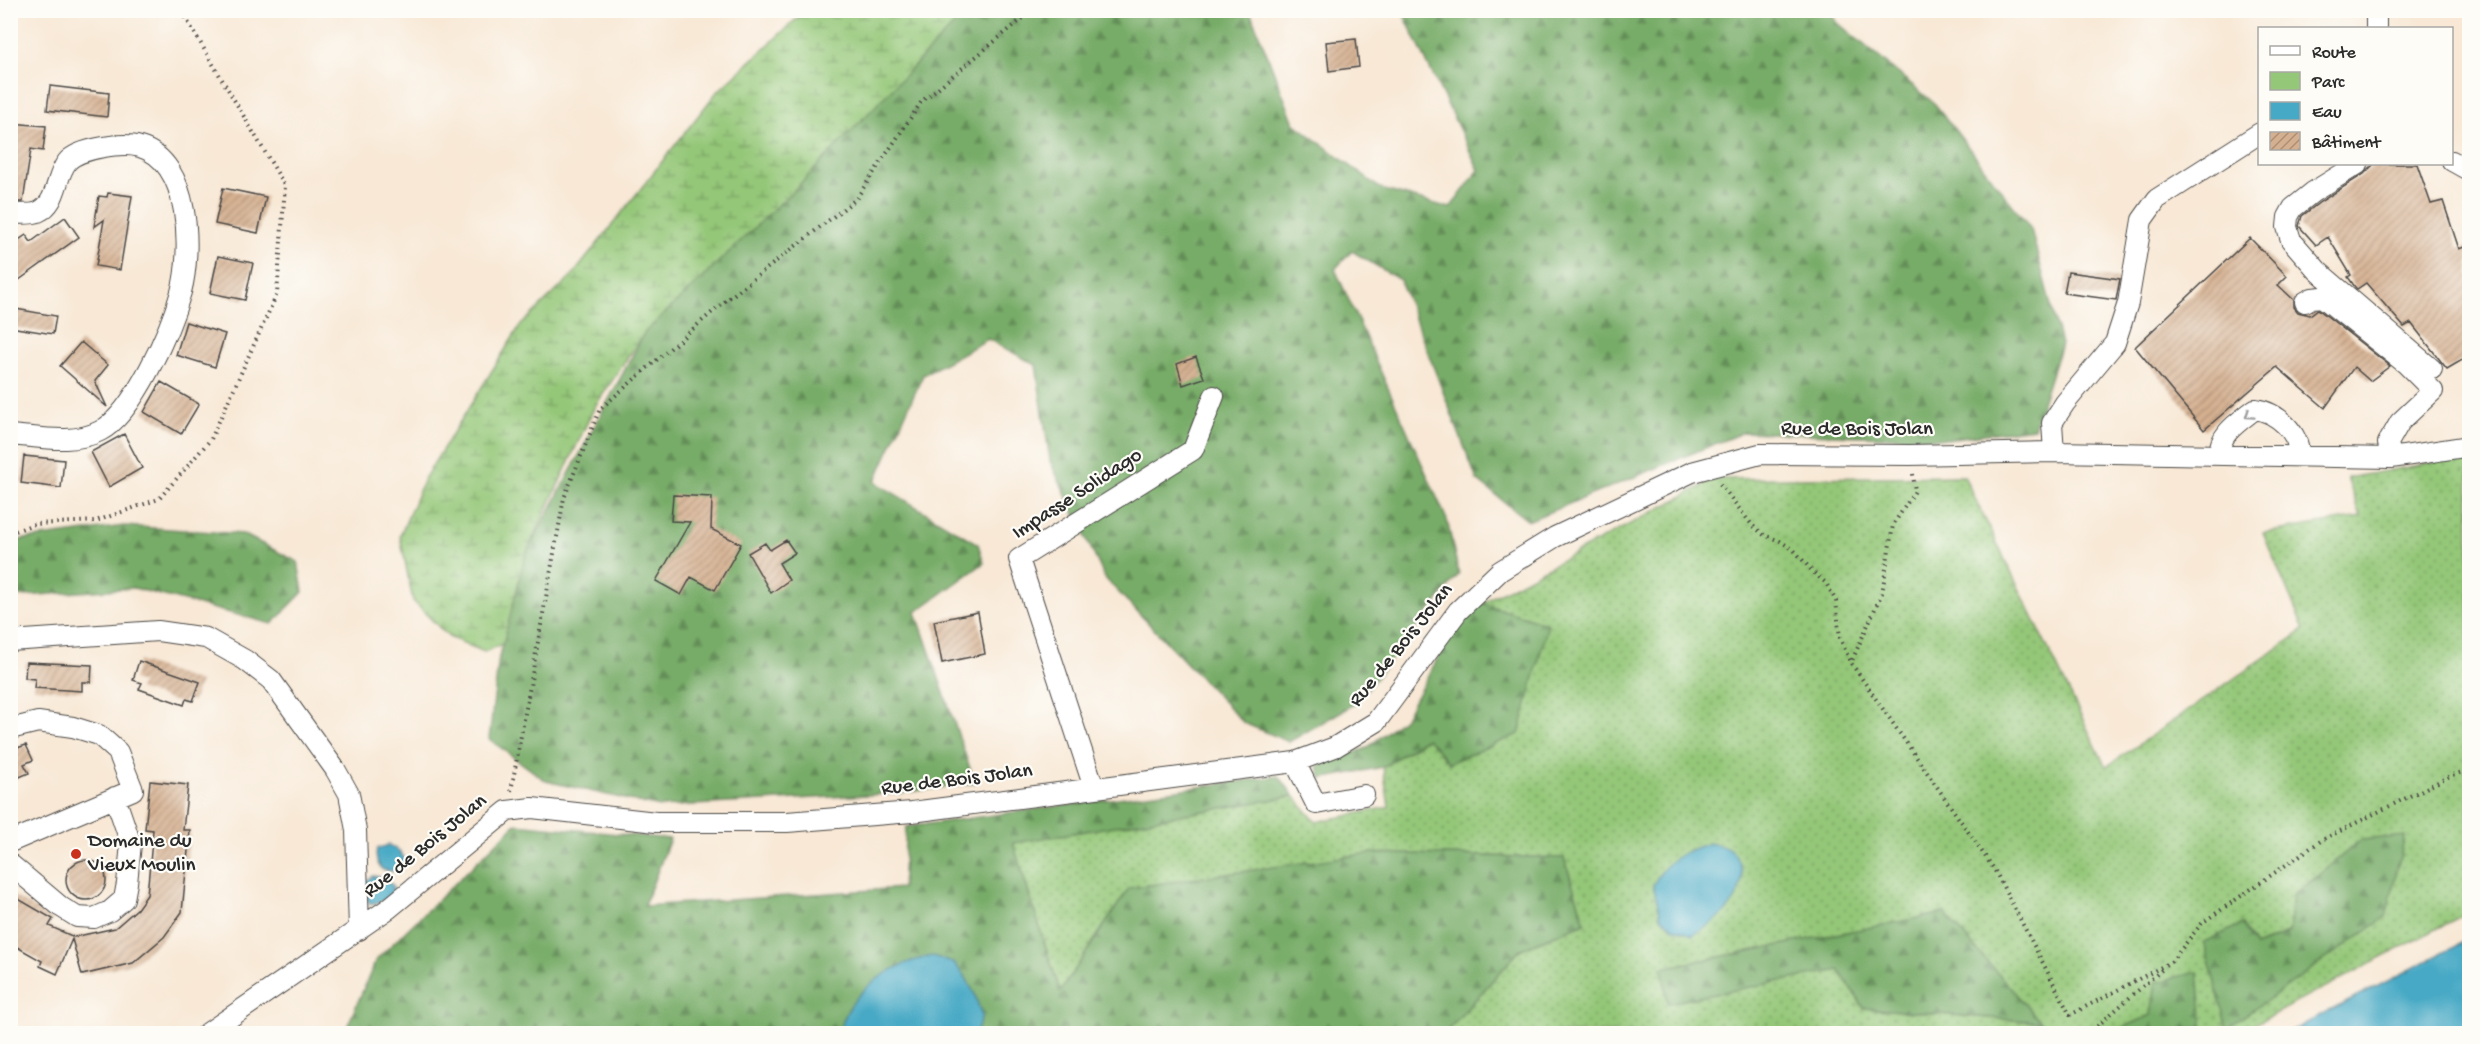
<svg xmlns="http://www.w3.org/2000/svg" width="2480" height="1044" font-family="'Gochi Hand',sans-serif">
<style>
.green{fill:url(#green-dots);stroke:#607952;stroke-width:1.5;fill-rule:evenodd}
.forest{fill:url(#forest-firs);stroke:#516c4a;stroke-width:1.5}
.wetland{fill:url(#wetland-marsh);stroke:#607952;stroke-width:1.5}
.water{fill:#46a9c5;stroke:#386a78;stroke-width:1.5}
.building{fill:url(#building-hatch)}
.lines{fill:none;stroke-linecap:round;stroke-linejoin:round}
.minor-casing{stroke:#4a4744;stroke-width:22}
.path{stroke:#4a4744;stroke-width:4;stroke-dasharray:1.5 4.5;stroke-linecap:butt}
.minor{stroke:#fff;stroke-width:20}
.oneway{stroke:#a0a0a0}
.poi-dot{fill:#c8321e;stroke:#fdfcf7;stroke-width:2}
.labels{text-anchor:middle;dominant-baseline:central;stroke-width:4.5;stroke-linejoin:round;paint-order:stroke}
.street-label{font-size:21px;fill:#2b2b2b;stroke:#fdfcf7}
.poi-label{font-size:21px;fill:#2b2b2b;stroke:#fdfcf7;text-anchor:start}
</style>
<defs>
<pattern id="green-dots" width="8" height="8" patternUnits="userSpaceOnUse" patternTransform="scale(1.5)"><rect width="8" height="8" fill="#94c778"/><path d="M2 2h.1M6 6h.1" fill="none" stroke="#79a263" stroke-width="1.8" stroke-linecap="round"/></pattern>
<pattern id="forest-firs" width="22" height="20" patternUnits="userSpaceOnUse" patternTransform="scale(1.5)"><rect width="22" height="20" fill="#77ac68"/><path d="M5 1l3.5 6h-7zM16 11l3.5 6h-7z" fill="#628c56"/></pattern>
<pattern id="wetland-marsh" width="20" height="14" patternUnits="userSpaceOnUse" patternTransform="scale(1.5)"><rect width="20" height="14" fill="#94c778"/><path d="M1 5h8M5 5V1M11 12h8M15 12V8" fill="none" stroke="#79a263"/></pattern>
<pattern id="building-hatch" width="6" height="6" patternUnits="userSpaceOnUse" patternTransform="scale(1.5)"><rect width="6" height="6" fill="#d5b090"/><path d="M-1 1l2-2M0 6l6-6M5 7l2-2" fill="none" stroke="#ad8f76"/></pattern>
</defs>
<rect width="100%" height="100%" fill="#fdfcf7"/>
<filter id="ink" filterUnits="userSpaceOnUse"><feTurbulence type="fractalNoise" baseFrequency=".0167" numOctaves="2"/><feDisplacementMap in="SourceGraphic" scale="12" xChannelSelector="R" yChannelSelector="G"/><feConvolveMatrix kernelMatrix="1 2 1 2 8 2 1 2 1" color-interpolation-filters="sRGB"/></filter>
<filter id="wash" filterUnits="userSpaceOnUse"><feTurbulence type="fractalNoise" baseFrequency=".008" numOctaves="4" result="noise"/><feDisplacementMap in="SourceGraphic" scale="24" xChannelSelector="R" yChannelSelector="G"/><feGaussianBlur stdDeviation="1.35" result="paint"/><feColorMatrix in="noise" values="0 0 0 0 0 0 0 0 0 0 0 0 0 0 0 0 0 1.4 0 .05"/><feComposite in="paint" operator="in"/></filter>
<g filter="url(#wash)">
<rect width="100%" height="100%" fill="#f8e8d5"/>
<path class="green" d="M 2469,456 L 2469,912 L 2238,1033 L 2186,1033 L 2203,1026 L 2152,1015 L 2112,1033 L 1445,1033 L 1521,949 L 1585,923 L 1564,858 L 1371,853 L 1060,993 L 1013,843 L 1294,796 L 1316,822 L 1389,807 L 1383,767 L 1427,738 L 1547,624 L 1481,603 L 1715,479 L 1964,476 L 2106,767 L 2304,630 L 2263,533 L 2361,517 L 2347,478 ZM 1944,913 L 2040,1022 L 1864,1008 L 1840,970 L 1668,1002 L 1662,968 ZM 2241,925 L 2255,946 L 2289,932 L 2227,1028 Z"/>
<path class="forest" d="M 967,11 L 1250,11 L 1294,123 L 1381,189 L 1450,208 L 1479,170 L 1402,11 L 1828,11 L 1838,23 L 1935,104 L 2031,229 L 2061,344 L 2034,428 L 1946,439 L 1744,432 L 1528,521 L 1477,480 L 1400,280 L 1352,251 L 1335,269 L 1447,520 L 1459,574 L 1356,703 L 1289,742 L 1244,723 L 1105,578 L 1050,461 L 1036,365 L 988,339 L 923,375 L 875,482 L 978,544 L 984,563 L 916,612 L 975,783 L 901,793 L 660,807 L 546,781 L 489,739 L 499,657 L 525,556 L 645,332 L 797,187 Z
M 124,526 L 243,534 L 298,562 L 303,592 L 272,624 L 134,588 L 11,597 L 11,541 Z
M 1481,603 L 1548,624 L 1519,734 L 1449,763 L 1427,738 L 1383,767 L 1321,779 L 1318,766 L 1367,748 L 1405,717 L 1453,631 Z
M 1279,776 L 1294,796 L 1013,843 L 1060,992 L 1129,888 L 1371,853 L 1564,858 L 1585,923 L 1521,949 L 1445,1033 L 344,1034 L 376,960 L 516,824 L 670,839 L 644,906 L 902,888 L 906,827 Z
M 2405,836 L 2386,917 L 2227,1028 L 2204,942 L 2242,924 L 2255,946 L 2289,933 L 2293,896 L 2361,840 Z
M 1944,913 L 2041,1022 L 1864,1008 L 1839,970 L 1668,1003 L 1662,968 Z
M 2198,972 L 2203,1026 L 2186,1033 L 2112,1033 L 2151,1015 L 2156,982 Z"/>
<path class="wetland" d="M 805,11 L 967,11 L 797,187 L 645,332 L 595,406 L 525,556 L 503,644 L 484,652 L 449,637 L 413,601 L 400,536 L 424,479 L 520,326 L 572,276 L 716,93 Z"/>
<path class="water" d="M 1710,843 C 1725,846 1738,851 1741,868 C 1746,901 1719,921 1692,935 L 1674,928 L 1661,917 L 1653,885 C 1666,860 1683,851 1710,843 Z
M 388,845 C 401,850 411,860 399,872 L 383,870 C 377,865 375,856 377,849 Z
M 373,876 C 383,877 386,879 393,886 C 392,900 382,902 370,904 L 360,886 Z
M 2469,939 L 2469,1033 L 2287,1033 Z
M 933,956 L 955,964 L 966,978 L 975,995 L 982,1016 L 976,1033 L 840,1033 C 847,991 894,962 933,956 Z"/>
<g id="blocks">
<path class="building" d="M 1356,39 L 1359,67 L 1329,71 L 1326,42 Z
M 50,86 L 109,93 L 107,117 L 47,110 Z
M 10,123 L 46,126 L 43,151 L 31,149 L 23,202 L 10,202 Z
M 2374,164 L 2417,164 L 2431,204 L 2443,201 L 2459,249 L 2469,245 L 2469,356 L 2447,369 L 2411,323 L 2404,327 L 2366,283 L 2357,289 L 2355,287 L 2348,277 L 2351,275 L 2328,237 L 2316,245 L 2299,226 L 2302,216 L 2320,202 L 2364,174 Z
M 223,188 L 266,197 L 258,233 L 215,224 Z
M 108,193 L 132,196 L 120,270 L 96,266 L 104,220 L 94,227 L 99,196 L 107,197 Z
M 65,217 L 79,237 L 19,280 L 10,269 L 10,246 L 26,235 L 31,242 Z
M 2250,238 L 2287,276 L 2278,285 L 2294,300 L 2294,307 L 2298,312 L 2310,315 L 2318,309 L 2390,366 L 2370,381 L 2354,367 L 2325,408 L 2277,367 L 2204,430 L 2135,347 Z
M 218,256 L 253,263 L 245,300 L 210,293 Z
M 2068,272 L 2120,279 L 2116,300 L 2064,293 Z
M 10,308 L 56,316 L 53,334 L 10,327 Z
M 186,322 L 225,334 L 215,367 L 176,355 Z
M 81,342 L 108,365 L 95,381 L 107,407 L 60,366 Z
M 1196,357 L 1204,378 L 1183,385 L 1177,364 Z
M 161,382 L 199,404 L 181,434 L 144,412 Z
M 124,434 L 142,468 L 109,487 L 91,452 Z
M 24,456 L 64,460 L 61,488 L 21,483 Z
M 673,495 L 712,497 L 711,529 L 741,544 L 715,590 L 691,577 L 681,595 L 656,581 L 690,522 L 671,521 Z
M 786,540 L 795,553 L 779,563 L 789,580 L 771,593 L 748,553 L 765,543 L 770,550 Z
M 978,612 L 985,654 L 942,663 L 934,621 Z
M 139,661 L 200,682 L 193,701 L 186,699 L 184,705 L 139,689 L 142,683 L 133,680 Z
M 26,662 L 92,665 L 91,682 L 82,682 L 82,691 L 34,688 L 35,679 L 25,678 Z
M 14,740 L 17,748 L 26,745 L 33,760 L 24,764 L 29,773 L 10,781 L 10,741 Z
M 150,781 L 188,785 L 183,830 L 190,830 L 182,912 L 164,937 L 133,963 L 82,975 L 72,939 L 57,974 L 40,966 L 42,961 L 10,943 L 10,894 L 53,919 L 49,926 L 74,937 L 115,928 L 137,909 L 147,895 L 153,830 L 145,829 Z
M66 880a20 20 0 1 1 40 0a20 20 0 1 1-40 0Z"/>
</g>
</g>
<g filter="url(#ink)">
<use href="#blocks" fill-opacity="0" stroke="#4a4744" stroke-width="1.5"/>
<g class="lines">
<defs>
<path id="minor" d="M 2376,28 L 2376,10
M 2452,161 L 2470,171
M 2358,164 L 2313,192 L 2293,208 L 2288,217 L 2287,227 L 2291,240 L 2318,271 L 2432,369
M 10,214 C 18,213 31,215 38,212 C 58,203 55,177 67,162 C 78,148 124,142 140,147 C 191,162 192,251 181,292 C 171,328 134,414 100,431 C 73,445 40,437 10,435
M 2305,302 L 2312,298 L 2322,297 L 2406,364 L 2433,391 L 2400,422 L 2388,443 L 2391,458
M 2054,452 L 2052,423 L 2065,403 L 2115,343 L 2128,303 L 2142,220 L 2157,199 L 2260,133
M 2219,455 C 2219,433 2239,422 2255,409 C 2277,412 2300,433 2299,456
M 10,641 L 158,631 L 206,638 L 245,660 L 271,680 L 335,769 L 349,794 L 356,830 L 359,930
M 10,729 L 38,722 L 73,727 L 99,735 L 118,752 L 133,790 L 10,842
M 1295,762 L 1316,804 L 1364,795
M 1094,788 L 1019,559 L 1193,450 L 1214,396
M 10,864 L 61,907 L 77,917 L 94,918 L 110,911 L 124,899 L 127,883 L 131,844 L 115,797
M 206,1034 L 388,909 L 507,811 L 532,808 L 656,822 L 787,822 L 912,812 L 1295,762 L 1335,747 L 1376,722 L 1458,611 L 1500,571 L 1555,537 L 1692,472 L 1760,454 L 1910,455 L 2054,452 L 2391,458 L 2470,446"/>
</defs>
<use href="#minor" class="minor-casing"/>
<path class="path" d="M 165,10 L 182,14
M 1913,474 L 1915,491 L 1893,525 L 1882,593 L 1851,663 L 1994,869 L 2070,1015 L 2171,962
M 1720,484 L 1752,525 L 1764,535 L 1780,541 L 1794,550 L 1813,572 L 1826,583 L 1836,601 L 1840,638 L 1851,663
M 10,533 L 34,524 L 96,521 L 159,499 L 211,439 L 277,294 L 285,186 L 181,10
M 511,791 L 564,498 L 600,409 L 724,302 L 856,199 L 922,101 L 1033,10
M 2171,962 L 2202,923 L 2322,840 L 2452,775 L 2470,770
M 2088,1034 L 2165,967"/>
<use href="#minor" class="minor"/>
</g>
<defs><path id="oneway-chevron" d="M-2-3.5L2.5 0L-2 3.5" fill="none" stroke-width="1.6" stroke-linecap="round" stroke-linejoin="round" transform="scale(1.5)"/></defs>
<use class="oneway" href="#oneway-chevron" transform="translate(2249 415) rotate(146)"/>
</g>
<circle class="poi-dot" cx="76" cy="854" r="6"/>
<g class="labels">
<g class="street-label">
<text x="1857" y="430">Rue de Bois Jolan</text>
<text transform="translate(1078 495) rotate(-33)">Impasse Solidago</text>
<text transform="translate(1402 646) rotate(-51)">Rue de Bois Jolan</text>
<text transform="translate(957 781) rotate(-7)">Rue de Bois Jolan</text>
<text transform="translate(426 847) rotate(-39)">Rue de Bois Jolan</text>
</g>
<g class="poi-label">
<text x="88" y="842">Domaine du<tspan x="88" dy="24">Vieux Moulin</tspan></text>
</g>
</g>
<rect width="2480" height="1044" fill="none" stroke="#fdfcf7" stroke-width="36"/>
<rect x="2258" y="27" width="195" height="138" fill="#fdfcf7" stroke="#a9a8a5" stroke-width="1.5"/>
<rect x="2270" y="46" width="30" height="9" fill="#ffffff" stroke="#a9a8a5" stroke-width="1.5"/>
<text x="2312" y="57" font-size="18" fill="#2b2b2b">Route</text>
<rect x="2270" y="72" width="30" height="18" fill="#94c778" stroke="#a9a8a5" stroke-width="1.5"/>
<text x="2312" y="87" font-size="18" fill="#2b2b2b">Parc</text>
<rect x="2270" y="102" width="30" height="18" fill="#46a9c5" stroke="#a9a8a5" stroke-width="1.5"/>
<text x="2312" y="117" font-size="18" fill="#2b2b2b">Eau</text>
<rect x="2270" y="132" width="30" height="18" fill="url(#building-hatch)" stroke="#a9a8a5" stroke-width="1.5"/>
<text x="2312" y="147" font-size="18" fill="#2b2b2b">Bâtiment</text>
</svg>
